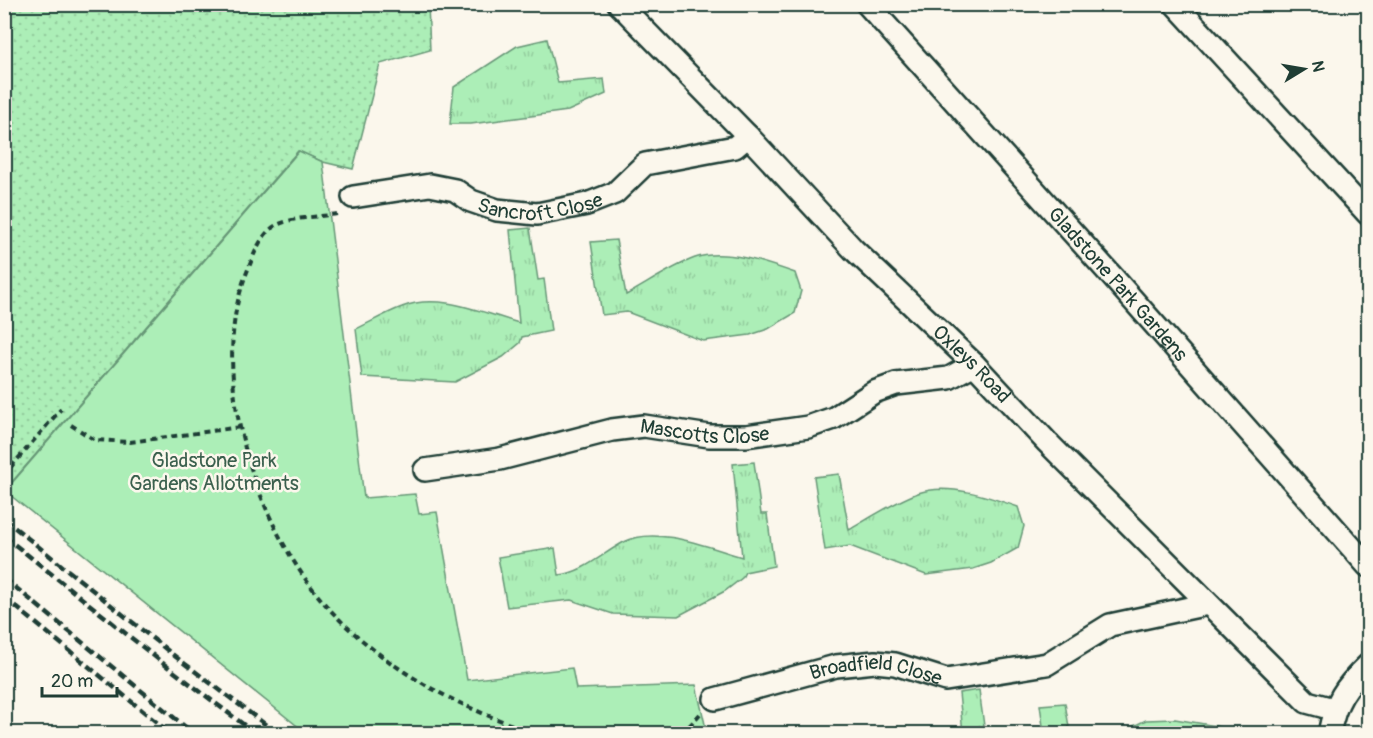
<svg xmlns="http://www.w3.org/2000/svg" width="1373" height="738" font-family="Pangolin,sans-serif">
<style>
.grass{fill:url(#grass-tufts);stroke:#669676;stroke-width:1.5}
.park{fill:url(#park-dots);stroke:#669676;stroke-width:1.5}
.garden{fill:#aceeb7;stroke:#669676;stroke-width:1.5}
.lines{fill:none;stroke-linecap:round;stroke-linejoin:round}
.street-casing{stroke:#1f3d34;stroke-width:26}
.path{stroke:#1f3d34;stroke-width:4;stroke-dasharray:6 4.5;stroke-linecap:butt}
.street{stroke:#fbf7ec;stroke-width:21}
.rail{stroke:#1f3d34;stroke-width:4.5;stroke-dasharray:9 4.5;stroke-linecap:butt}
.labels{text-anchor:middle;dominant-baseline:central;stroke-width:5;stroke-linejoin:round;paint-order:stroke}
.street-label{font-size:20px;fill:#1f3d34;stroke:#fbf7ec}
.park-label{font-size:20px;fill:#3b604e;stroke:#fbf7ec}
</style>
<defs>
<pattern id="grass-tufts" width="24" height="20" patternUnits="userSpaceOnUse" patternTransform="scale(1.5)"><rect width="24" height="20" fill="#aceeb7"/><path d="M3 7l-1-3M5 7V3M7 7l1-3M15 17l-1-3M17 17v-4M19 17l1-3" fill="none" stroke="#94cd9e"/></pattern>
<pattern id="park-dots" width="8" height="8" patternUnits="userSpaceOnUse" patternTransform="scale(1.5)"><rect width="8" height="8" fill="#aceeb7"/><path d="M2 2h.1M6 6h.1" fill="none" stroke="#94cd9e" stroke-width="1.8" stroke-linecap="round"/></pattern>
</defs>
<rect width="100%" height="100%" fill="#fbf7ec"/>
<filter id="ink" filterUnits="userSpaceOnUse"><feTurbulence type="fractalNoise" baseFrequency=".0167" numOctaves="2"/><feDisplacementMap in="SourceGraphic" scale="12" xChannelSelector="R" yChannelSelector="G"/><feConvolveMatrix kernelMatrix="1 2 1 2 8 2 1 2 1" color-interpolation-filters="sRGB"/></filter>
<g filter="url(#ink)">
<path class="grass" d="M 547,39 L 558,83 L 604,79 L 606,94 L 568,111 L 471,124 L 450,124 L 454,87 L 517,46 Z
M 530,228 L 538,280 L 544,279 L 551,331 L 522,337 L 520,343 L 503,357 L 455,382 L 362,377 L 356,329 C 371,322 386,313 402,307 C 439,292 483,313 519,323 L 510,230 Z
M 616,240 L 626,295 C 648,283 671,267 695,258 C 725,248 767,263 795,273 L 801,291 L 795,313 L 768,329 L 750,335 L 703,341 L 627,312 L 602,315 L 591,242 Z
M 754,462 L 761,514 L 767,514 L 774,566 L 745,572 L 742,578 L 725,591 L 678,616 L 613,614 L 571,600 L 507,607 L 498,557 L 555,548 L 559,575 C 583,573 603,553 624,542 C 656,525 710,548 742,557 L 733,464 Z
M 839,474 L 849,530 C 871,517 894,502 918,493 C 948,482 990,497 1018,507 L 1024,526 L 1018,548 L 991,563 L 973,569 L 926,575 L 850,546 L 825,550 L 814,477 Z
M 979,690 L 985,733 L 963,733 L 959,693 Z
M 1065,703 L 1070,733 L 1044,733 L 1040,705 Z
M 1175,719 L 1216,726 L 1238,733 L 1119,733 L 1146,720 Z"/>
<path class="park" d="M 5,5 L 428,5 L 430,50 L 380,64 L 353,169 L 323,162 L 298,151 L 5,490 Z"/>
<path class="garden" d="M 299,151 L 323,162 L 364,498 L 415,494 L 419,514 L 437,512 L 467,680 L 572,668 L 576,689 L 696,685 L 707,733 L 306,733 L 5,491 Z"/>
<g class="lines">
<defs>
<g id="street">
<path id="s1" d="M 619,4 L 748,136 L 853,249 L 974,364 L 1047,442 L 1307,702 L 1333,709"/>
<path id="s2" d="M 867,4 L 1110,274 L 1368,566"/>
<path d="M 1175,4 L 1368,214"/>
<path id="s3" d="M 353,197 L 430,185 L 455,190 L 471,201 L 497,210 L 537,214 L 587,204 L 615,193 L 645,164 L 735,147 L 748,136"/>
<path id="s4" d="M 425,470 L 500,459 L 612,430 L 644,426 L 709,436 L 746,436 L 808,427 L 834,418 L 874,392 L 896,384 L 949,378 L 974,364"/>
<path id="s5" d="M 715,699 L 836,666 L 875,662 L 895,664 L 946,680 L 1047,664 L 1110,625 L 1208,604"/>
<path d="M 1329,734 C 1335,701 1345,687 1368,665"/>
</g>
</defs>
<use href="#street" class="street-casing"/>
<path class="path" d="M 337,214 C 319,217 291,217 275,226 C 260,235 253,257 247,272 C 204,378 260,542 340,620 C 397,676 464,710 539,734
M 71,425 L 95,440 L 130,442 L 241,427
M 4,475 L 61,409
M 682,734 L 700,714"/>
<use href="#street" class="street"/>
<path class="rail" d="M 4,519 L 172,654 L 278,734
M 4,536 L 164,664 L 256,734
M 4,578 L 194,734
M 4,597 L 171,734"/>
</g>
</g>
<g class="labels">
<g class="street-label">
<text stroke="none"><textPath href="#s3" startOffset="194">Sancroft Close</textPath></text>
<text stroke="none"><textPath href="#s2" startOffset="376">Gladstone Park Gardens</textPath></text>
<text stroke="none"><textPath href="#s1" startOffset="504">Oxleys Road</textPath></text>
<text stroke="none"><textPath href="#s4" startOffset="285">Mascotts Close</textPath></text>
<text stroke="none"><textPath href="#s5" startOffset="166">Broadfield Close</textPath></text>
</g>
<g class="park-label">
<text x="214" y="460">Gladstone Park<tspan x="214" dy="23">Gardens Allotments</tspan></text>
</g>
</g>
<rect width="1373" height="738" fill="none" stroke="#fbf7ec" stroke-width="24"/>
<rect x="12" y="12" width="1349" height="714" fill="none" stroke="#1f3d34" stroke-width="2" filter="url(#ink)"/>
<g transform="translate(1304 69) rotate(79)" stroke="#fbf7ec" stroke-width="4.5" paint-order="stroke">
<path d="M0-4.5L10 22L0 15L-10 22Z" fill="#1f3d34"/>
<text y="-9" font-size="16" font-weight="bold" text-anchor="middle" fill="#1f3d34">N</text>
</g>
<path d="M42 687v9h75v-9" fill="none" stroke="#1f3d34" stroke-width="3"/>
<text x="51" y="687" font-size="18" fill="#1f3d34" stroke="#fbf7ec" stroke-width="4.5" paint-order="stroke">20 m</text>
</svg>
